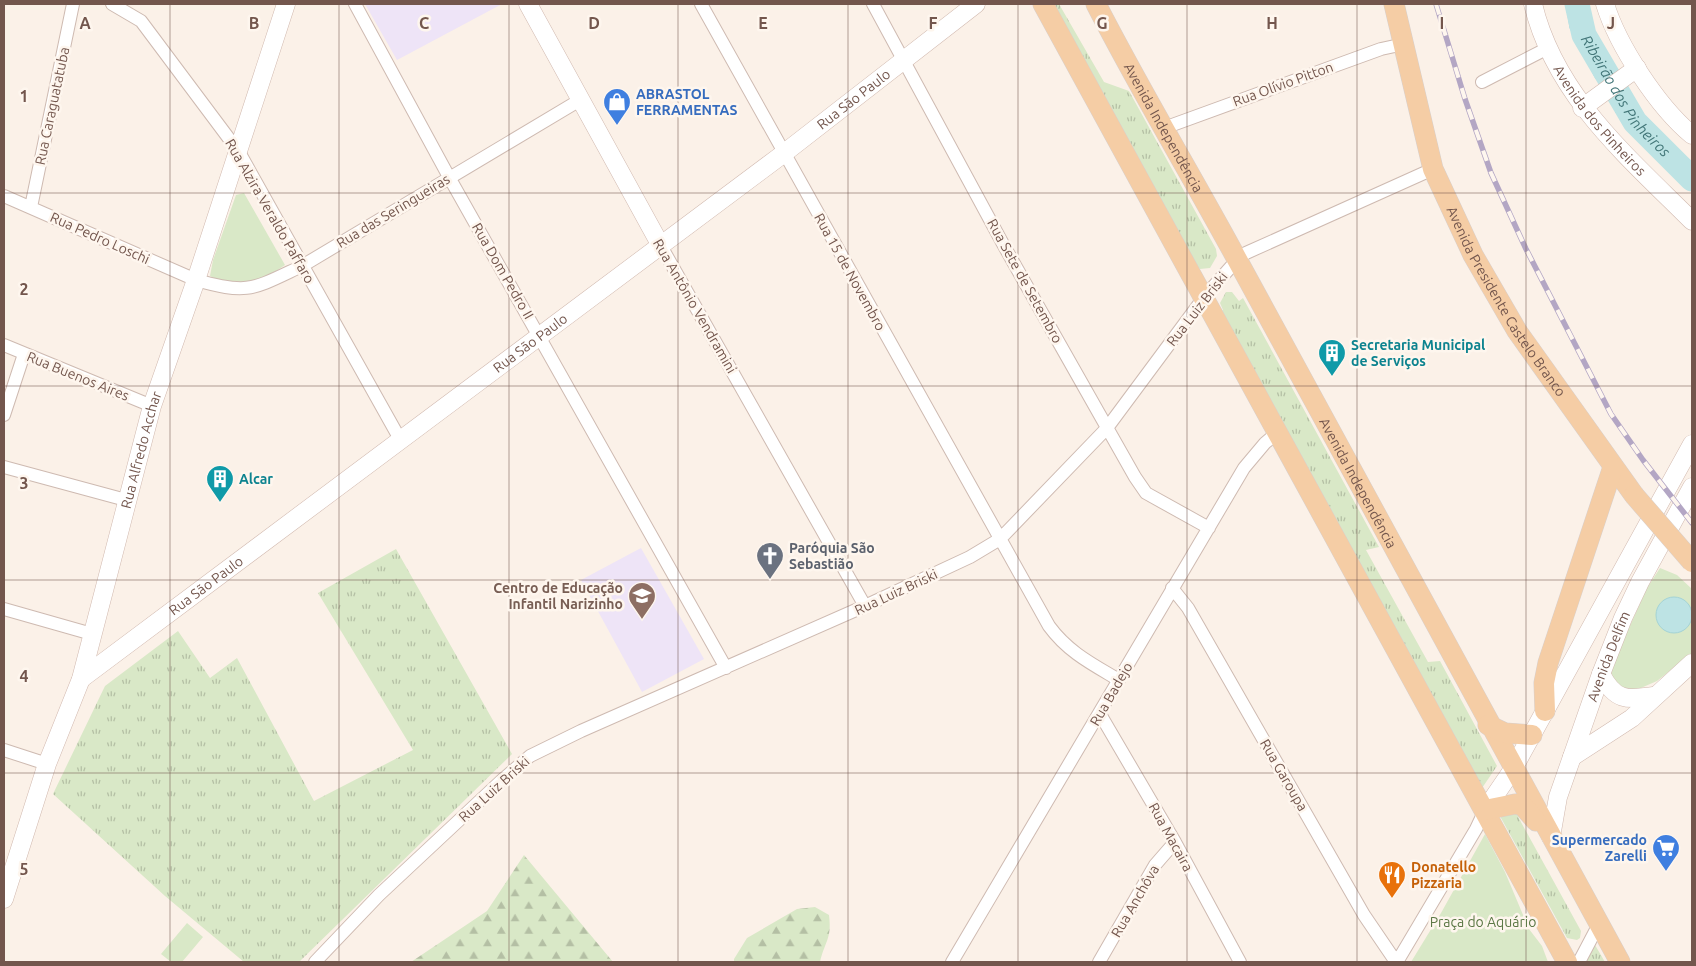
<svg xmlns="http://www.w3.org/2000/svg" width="1696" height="966" viewBox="0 0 1696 966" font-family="Ubuntu,sans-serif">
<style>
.education{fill:#eee4f7}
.grass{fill:url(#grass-tufts)}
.forest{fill:url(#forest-firs)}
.green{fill:#d9e8c7}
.water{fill:#bde3e4;stroke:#a4d3d5}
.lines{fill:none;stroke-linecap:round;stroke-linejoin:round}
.river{stroke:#bde3e4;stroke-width:25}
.street-casing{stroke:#cebab1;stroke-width:14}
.secondary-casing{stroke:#d1b9af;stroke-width:19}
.primary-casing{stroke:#d8d0cd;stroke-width:21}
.street{stroke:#fff;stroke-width:12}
.secondary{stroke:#fff;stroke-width:18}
.primary{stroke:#f5cda5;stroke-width:20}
.rail-casing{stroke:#b3a6c4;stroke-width:5.5}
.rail{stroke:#fef6ee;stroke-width:4;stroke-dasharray:11;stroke-linecap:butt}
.primary-bridge-casing{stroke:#d8d0cd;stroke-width:21;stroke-linecap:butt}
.primary-bridge{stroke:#f5cda5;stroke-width:20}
.grid{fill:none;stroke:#73564d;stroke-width:1;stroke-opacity:0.55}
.labels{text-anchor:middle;stroke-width:5;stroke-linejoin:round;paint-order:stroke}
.street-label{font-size:14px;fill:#73564d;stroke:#fef6ee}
.shop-label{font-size:14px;font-weight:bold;fill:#366cbe;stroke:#fef6ee;text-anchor:start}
.culture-label{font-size:14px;font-weight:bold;fill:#0d838f;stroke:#fef6ee;text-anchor:start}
.worship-label{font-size:14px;font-weight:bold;fill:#5b616d;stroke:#fef6ee;text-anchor:start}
.education-label{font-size:14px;font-weight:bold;fill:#785e54;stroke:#fef6ee;text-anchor:end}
.food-label{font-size:14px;font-weight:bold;fill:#c56008;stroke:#fef6ee;text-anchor:start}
.park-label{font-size:14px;fill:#5c7846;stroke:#fef6ee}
.water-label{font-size:15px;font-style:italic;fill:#427678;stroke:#fef6ee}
.grid-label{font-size:16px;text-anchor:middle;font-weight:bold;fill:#73564d;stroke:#fef6ee;stroke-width:5;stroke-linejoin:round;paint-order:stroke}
</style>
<defs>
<pattern id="grass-tufts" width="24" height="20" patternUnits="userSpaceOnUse" patternTransform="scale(1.25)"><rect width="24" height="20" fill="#d9e8c7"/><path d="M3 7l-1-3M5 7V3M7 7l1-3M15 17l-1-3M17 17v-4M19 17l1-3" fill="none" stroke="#b4bfa4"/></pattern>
<pattern id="forest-firs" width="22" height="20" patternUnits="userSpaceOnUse" patternTransform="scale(1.25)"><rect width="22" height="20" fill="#d9e8c7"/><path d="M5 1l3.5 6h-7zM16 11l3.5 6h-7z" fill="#b4bfa4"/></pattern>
</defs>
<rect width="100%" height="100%" fill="#fbf1e8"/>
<path class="education" d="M365,4H502L397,60Z
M641,548L704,659L642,692L581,580Z"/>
<path class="grass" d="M1048,4H1059L1104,82L1129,91L1216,249L1217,256L1210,268L1200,269L1195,266Z
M1226,292H1232L1239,301L1243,298L1379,547L1366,550L1428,662L1440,661L1497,766L1480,791L1218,313L1223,310L1220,303Z
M396,549L512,754L299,962H244L165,896L53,794L105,686L178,631L210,678L237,658L314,801L413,750L318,593Z
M1516,813L1581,931L1580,938L1577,940L1567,938L1501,818V814Z
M1595,945L1605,962H1584Z"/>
<path class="forest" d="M524,855L613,962H411L487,911Z
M815,907L829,915C832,939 825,941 820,962H734V959L747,938L797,909Z"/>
<path class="green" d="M244,193L285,265C259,283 240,291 210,276L213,260L236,195Z
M1660,568L1677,575L1692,589V653L1657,681L1627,694L1609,681L1610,670L1647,588Z
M1485,834L1505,872L1529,929L1542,946L1548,962H1411L1441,913Z
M187,923L203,937L182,962H171L161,954Z"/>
<path class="water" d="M1566,4H1586L1589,22L1614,69L1596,79L1570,28Z
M1629,101L1666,145L1692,168V189L1615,112Z
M1656 615a18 18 0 1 1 36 0a18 18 0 1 1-36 0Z"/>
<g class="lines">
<path class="river" id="s1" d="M1577,4L1584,35L1635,122L1692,179"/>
<defs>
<path id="street" d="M112,4L141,21L239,152L401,441
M355,4L449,177L726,668
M701,4L1049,626C1068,652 1092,664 1119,680
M873,4L1003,244L1135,477L1146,493L1209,528
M1482,82L1548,48
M1164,128L1381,49L1404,44
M4,196L196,280C249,295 253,289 302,266L580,100
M31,207L73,4
M661,246L865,606
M4,345L152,406
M4,415L24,354
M4,467L126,500
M1172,588L1188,608L1364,915L1396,962
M4,609L92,634
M1100,714L1175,842L1240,962
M4,750L47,764
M315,962L379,895L501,781L530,756L581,731L865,606L970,557L1000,539L1107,428L1205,296L1237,260L1246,253L1433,169
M952,962L1244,468L1265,443L1278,432
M1099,962L1155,865L1175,842
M1397,962L1476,829L1485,810
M1579,962L1599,924"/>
<g id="secondary">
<path d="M528,4L661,246"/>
<path id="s2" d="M1533,4C1555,96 1628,157 1692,221"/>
<path d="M1605,4C1618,46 1658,107 1692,135"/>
<path d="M1582,108L1637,68"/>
<path d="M1601,674C1615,701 1626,700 1654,696"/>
<path id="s3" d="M81,679L783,154L976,4"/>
<path d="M1572,757L1632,718L1692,663"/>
<path d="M1485,810L1513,769L1692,444"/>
<path id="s4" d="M1551,837L1558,797L1601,674L1623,618L1640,582L1692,487"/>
<path id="s5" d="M4,899L47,764L81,679L152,406L196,280L286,4"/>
</g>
<g id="primary">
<path d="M1043,4L1567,962"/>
<path id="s6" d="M1096,4C1141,92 1192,176 1239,263C1365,497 1492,730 1620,962"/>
<path id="s7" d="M1394,4L1433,169L1473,255L1517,331L1634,495"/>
<path d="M1545,711L1544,683L1548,663L1613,467"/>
<path d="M1488,725L1505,733L1532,735"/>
<path d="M1485,810L1515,804L1522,805L1536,821"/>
</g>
</defs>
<use href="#street" class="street-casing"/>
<use href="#secondary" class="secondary-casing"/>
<use href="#primary" class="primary-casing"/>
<use href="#street" class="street"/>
<use href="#secondary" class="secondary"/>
<use href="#primary" class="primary"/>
<defs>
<path id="rail" d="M1436,4L1465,99L1491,173L1526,249L1611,414L1643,460L1692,523"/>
</defs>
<use href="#rail" class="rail-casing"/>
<use href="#rail" class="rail"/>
<defs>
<path id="primary-bridge" d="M1634,495L1692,562"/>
</defs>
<use href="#primary-bridge" class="primary-bridge-casing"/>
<use href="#primary-bridge" class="primary-bridge"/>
</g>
<path class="grid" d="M170,4V962M339,4V962M509,4V962M678,4V962M848,4V962M1018,4V962M1187,4V962M1357,4V962M1526,4V962M4,193H1692M4,386H1692M4,580H1692M4,773H1692"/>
<defs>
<symbol id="shop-pin" viewBox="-11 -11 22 30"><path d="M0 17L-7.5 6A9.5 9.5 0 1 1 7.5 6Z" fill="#3f7fe0" stroke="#fef6ee"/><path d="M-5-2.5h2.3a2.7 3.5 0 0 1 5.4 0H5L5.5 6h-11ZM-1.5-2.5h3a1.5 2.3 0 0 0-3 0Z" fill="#fff"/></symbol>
<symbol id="building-pin" viewBox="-11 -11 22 30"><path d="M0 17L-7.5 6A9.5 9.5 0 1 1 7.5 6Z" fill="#0f9aa8" stroke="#fef6ee"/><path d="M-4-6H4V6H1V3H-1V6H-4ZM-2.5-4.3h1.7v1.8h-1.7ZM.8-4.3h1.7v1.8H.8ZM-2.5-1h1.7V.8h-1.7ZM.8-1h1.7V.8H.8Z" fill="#fff"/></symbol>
<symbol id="church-pin" viewBox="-11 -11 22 30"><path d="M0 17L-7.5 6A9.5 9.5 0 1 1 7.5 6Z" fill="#6b7280" stroke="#fef6ee"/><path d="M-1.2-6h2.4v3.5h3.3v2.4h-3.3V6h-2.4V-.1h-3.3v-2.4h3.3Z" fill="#fff"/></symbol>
<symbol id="school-pin" viewBox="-11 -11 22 30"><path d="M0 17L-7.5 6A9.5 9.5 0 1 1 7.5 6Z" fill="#8d6e63" stroke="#fef6ee"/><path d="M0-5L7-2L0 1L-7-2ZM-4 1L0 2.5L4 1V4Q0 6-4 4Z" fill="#fff"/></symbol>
<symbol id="supermarket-pin" viewBox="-11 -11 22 30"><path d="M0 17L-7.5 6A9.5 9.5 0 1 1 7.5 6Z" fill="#3f7fe0" stroke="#fef6ee"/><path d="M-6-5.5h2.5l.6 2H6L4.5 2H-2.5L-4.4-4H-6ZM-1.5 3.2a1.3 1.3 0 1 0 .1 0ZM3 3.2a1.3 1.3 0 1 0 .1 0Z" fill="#fff"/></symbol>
<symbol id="restaurant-pin" viewBox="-11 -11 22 30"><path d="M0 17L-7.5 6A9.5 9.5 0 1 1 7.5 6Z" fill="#e8710a" stroke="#fef6ee"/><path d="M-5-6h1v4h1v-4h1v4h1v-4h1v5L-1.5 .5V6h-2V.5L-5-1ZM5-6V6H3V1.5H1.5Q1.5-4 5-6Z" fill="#fff"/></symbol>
</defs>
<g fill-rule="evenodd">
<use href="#shop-pin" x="601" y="86" width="32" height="43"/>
<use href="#building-pin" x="1316" y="337" width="32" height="43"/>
<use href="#building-pin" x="204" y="463" width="32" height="43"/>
<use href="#church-pin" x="754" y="540" width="32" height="43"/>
<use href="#school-pin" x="626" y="580" width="32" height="43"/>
<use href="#supermarket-pin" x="1650" y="832" width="32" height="43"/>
<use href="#restaurant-pin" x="1376" y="859" width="32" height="43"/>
</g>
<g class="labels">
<g class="street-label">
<text transform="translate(1283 84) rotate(-20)" y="5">Rua Olívio Pitton</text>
<text dy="5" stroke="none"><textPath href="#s3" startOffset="966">Rua São Paulo</textPath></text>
<text transform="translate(52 106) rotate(-78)" y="5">Rua Caraguatatuba</text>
<text dy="5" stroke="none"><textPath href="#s2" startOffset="136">Avenida dos Pinheiros</textPath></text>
<text dy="5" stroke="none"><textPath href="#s6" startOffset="141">Avenida Independência</textPath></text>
<text transform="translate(270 211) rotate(60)" y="5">Rua Alzira Veraldo Paffaro</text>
<text transform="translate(393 211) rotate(-31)" y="5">Rua das Seringueiras</text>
<text transform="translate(100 238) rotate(24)" y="5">Rua Pedro Loschi</text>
<text transform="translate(503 271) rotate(60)" y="5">Rua Dom Pedro II</text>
<text transform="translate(850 272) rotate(61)" y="5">Rua 15 de Novembro</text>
<text transform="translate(1025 281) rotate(61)" y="5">Rua Sete de Setembro</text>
<text dy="5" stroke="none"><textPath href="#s7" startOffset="321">Avenida Presidente Castelo Branco</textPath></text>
<text transform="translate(695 306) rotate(60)" y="5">Rua Antônio Vendramini</text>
<text transform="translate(1197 309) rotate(-52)" y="5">Rua Luiz Briski</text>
<text dy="5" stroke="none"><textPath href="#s3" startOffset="561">Rua São Paulo</textPath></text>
<text transform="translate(78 376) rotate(22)" y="5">Rua Buenos Aires</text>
<text dy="5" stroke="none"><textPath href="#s5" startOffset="470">Rua Alfredo Acchar</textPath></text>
<text dy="5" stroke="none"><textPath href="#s6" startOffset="546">Avenida Independência</textPath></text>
<text dy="5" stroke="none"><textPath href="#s3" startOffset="156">Rua São Paulo</textPath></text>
<text transform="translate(896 592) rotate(-25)" y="5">Rua Luiz Briski</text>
<text dy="5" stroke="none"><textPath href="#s4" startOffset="190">Avenida Delfim</textPath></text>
<text transform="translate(1111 694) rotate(-60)" y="5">Rua Badejo</text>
<text transform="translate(1284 775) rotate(60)" y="5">Rua Garoupa</text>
<text transform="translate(494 789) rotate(-42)" y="5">Rua Luiz Briski</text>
<text transform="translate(1171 837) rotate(61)" y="5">Rua Macaira</text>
<text transform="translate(1135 901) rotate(-60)" y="5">Rua Anchôva</text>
</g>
<g class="shop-label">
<text x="636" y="99">ABRASTOL<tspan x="636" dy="16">FERRAMENTAS</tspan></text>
<text x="1647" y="845" text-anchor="end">Supermercado<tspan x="1647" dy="16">Zarelli</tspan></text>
</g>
<g class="culture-label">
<text x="1351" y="350">Secretaria Municipal<tspan x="1351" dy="16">de Serviços</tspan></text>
<text x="239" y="484">Alcar</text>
</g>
<g class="worship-label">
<text x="789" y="553">Paróquia São<tspan x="789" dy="16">Sebastião</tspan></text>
</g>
<g class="education-label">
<text x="623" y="593">Centro de Educação<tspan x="623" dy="16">Infantil Narizinho</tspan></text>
</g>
<g class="food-label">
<text x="1411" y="872">Donatello<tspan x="1411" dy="16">Pizzaria</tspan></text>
</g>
<g class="park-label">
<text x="1483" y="927">Praça do Aquário</text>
</g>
<g class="water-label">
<text dy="5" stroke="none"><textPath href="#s1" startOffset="106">Ribeirão dos Pinheiros</textPath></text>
</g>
</g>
<g class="grid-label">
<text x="85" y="29">A</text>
<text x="254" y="29">B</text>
<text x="424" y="29">C</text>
<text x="594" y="29">D</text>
<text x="763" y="29">E</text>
<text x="933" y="29">F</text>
<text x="1102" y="29">G</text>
<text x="1272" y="29">H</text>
<text x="1442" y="29">I</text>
<text x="1611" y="29">J</text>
<text x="24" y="102">1</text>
<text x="24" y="295">2</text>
<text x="24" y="489">3</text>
<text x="24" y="682">4</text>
<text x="24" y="875">5</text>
</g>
<rect width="1696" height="966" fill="none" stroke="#73564d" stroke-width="10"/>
</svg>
